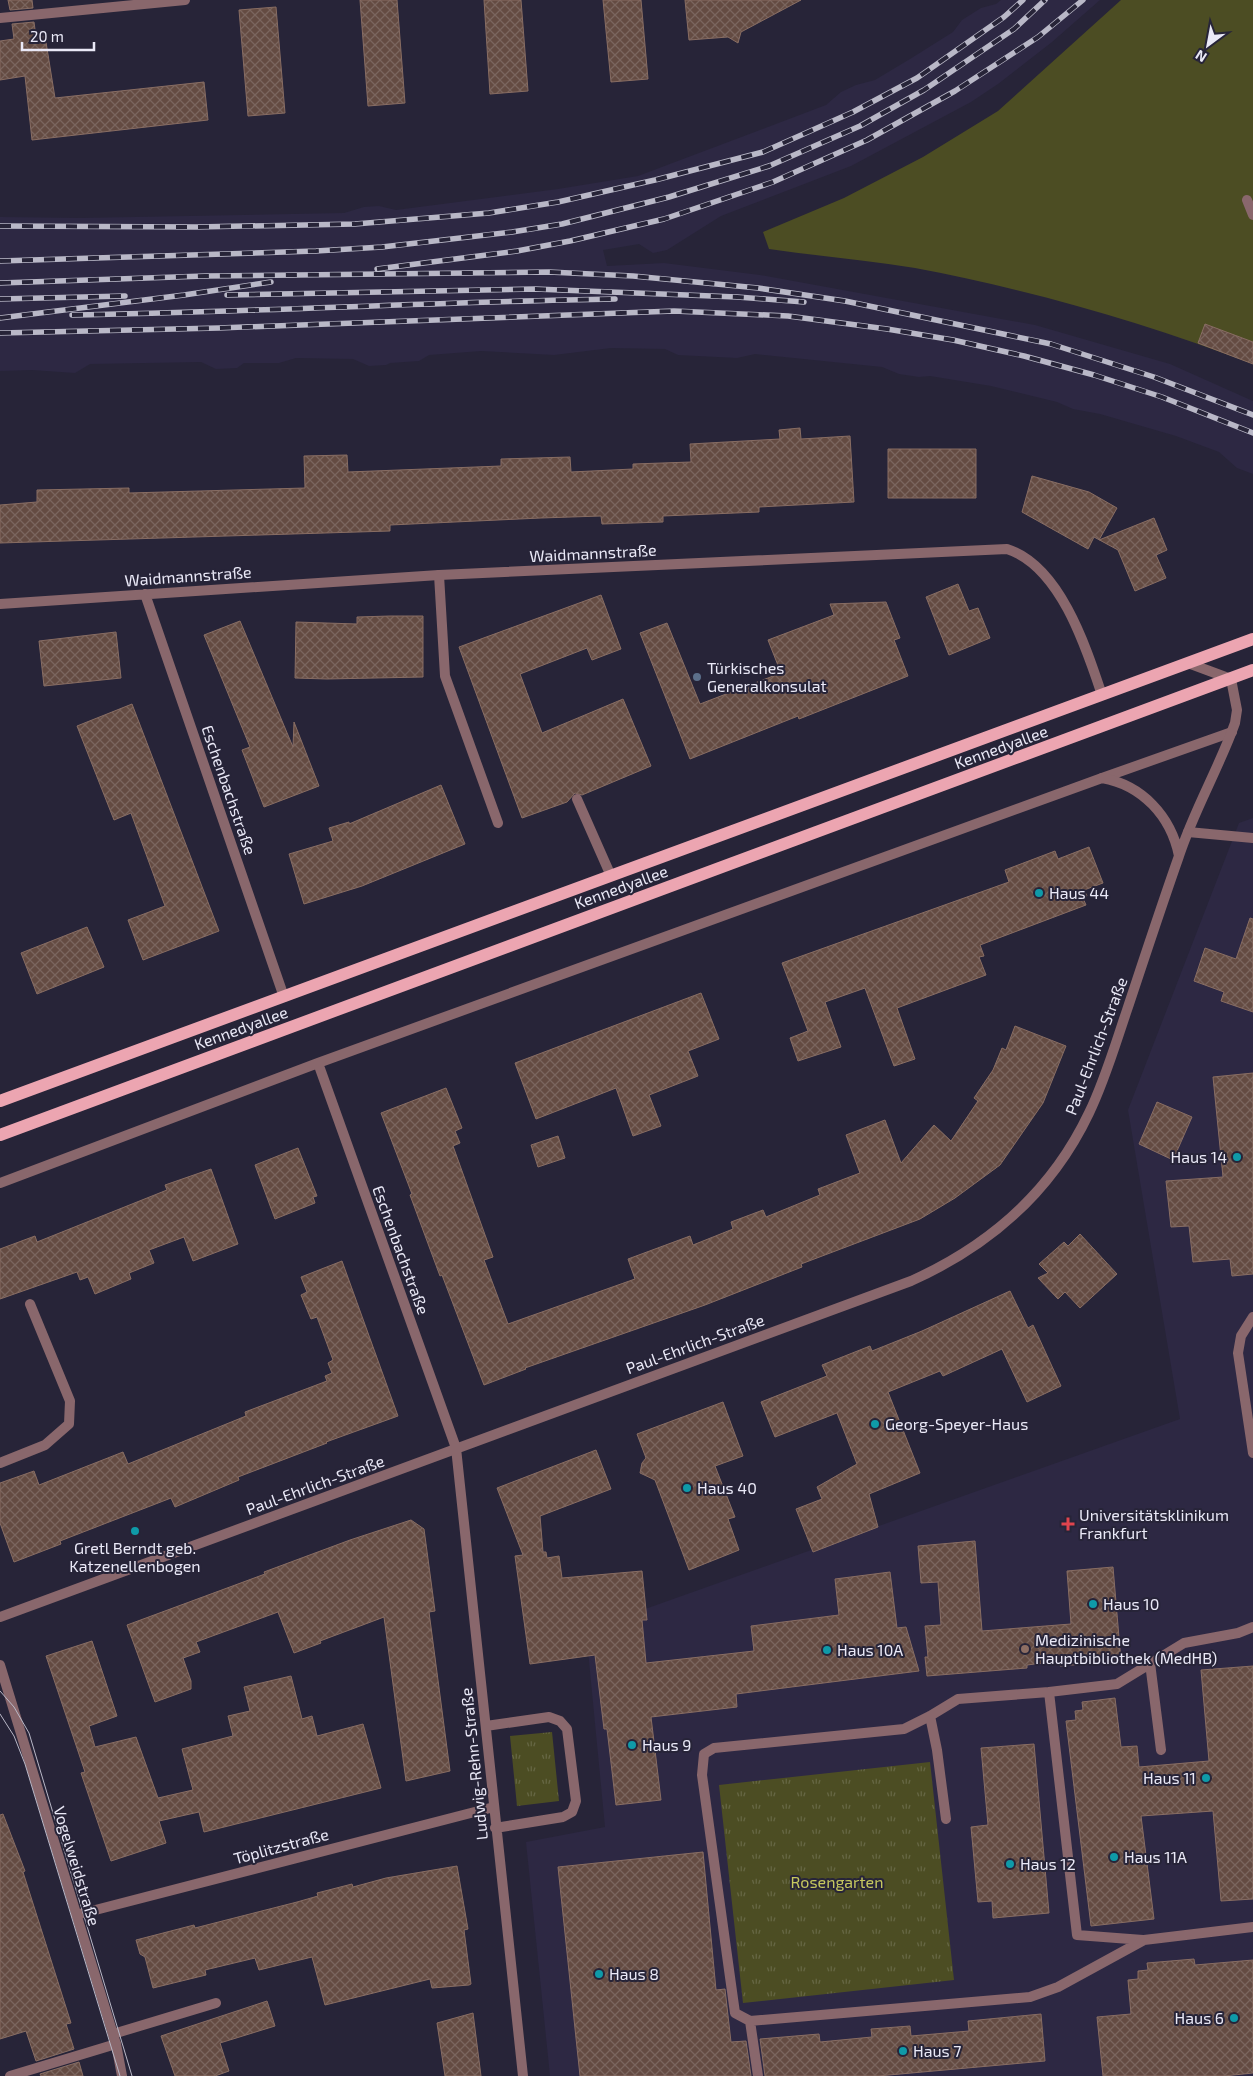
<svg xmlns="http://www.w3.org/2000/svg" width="1253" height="2076" viewBox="0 0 1253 2076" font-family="'Exo 2',sans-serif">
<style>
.built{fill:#2d2843}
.green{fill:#4c4d23}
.park{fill:url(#park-tufts)}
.building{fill:url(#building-cross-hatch);stroke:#886d63}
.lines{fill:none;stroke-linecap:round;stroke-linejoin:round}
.service{stroke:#89676c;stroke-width:10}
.minor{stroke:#89676c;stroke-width:10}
.primary{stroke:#eca5b1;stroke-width:12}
.tram{stroke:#b9b8c7;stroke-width:1}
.rail-casing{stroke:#b9b8c7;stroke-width:5.5}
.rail{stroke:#272438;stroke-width:4;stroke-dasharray:11;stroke-linecap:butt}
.service-dot{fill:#5c6f8a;stroke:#272438;stroke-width:2}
.culture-dot{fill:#0f9aa8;stroke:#272438;stroke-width:2}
.health-dot{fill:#e0444e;stroke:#272438;stroke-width:2}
.education-dot{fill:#8d6e63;stroke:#272438;stroke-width:2}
.labels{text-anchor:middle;stroke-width:4;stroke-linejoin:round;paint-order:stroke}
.street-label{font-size:16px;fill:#eae9f7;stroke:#272438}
.poi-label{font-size:16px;fill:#eae9f7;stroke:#272438;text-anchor:start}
.park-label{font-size:16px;fill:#c6c85e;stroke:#272438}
</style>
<defs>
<pattern id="park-tufts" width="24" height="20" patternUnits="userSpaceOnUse" patternTransform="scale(1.25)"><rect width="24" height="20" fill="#4c4d23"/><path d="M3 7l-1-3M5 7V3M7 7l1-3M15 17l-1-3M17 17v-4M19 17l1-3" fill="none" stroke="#666744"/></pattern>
<pattern id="building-cross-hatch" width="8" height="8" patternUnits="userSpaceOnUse" patternTransform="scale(1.25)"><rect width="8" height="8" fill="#644b42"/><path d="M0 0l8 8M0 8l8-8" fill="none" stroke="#7a655e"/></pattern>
</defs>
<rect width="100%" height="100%" fill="#272438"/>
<path class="built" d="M1001,0H1100L1052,42L998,84L971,102L851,166L721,216L667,250L653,253L639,244L603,250L607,266L664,263L760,275L1035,325L1170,364L1253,401V474L1237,468L1219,452L1176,436L1100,414L1073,409L1057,402L991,386L930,376L919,377L899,374L882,367L755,354L737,358L678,355L665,349L611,348L554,355L481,351L429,355L419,361L390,363L386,365L369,366L353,359L296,358L279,363H244L237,368L216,369L201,362L90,364L75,373L32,370L0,371V217L81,218L344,213L364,207L379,206L396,210L558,189L638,176L826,105L841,92L856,85L875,80L910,59L953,32L962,20L981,8L996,4Z
M1253,818V2076H550L526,1842L605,1827L586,1630L1180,1419L1128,1110L1239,823Z"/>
<path class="green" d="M1121,0H1253V364C1143,322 1031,290 915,268C867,260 817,256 769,249L763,232L844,198L923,157L998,111Z"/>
<path class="park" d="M552,1732L559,1801L517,1806L510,1736Z
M930,1762L954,1980L743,2003L719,1785Z"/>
<path class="building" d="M8,0H32L33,8L10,10Z
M360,0H397L405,103L368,106Z
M484,0H521L528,91L490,94Z
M603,0H641L648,79L611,82Z
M685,0H801L741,32L738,43L728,37L689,40Z
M276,7L285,113L248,116L239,10Z
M34,22L36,37L45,36L55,98L204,82L208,120L32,140L25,76L0,80V41L14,39L12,24Z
M1205,324L1253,342V364L1198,343Z
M800,428L801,439L850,436L854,502L759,507V512L663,516V522L602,524L601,516L541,518L390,525V531L0,543V505L37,502V490L129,488V493L305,488L304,456L347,455L348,472L501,466V459L570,457L571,472L633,469V464L691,462L690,444L780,439L779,430Z
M888,449H976V498H888Z
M1032,476L1089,492L1117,508L1099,540L1154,518L1167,550L1156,555L1166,578L1135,591L1118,550L1094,537L1088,549L1022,512Z
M958,584L969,611L978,608L990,638L949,655L926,597Z
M601,595L621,649L592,660L587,648L520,674L542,733L623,699L651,766L582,795L575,793L567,802L522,818L459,647Z
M886,602L900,638L894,640L908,676L799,719L798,716L690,759L640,633L667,623L700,704L781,673L768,640L834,615L830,604Z
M390,616H423V677L327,679L295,678L296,622L357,624V617Z
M240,621L293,747L294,722L319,786L264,807L242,750L250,747L204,635Z
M116,632L121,678L44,686L39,641Z
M132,704L219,931L143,960L128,920L165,906L131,813L114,820L77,726Z
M441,785L465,844L362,886L304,904L289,854L333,841L329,828L349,822V824Z
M1089,847L1103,883L1084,890L1087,896L1083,898L1086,905L980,945L984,956L979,957L986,975L897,1008L915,1059L894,1066L865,988L825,1002L841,1047L798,1061L790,1038L808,1031L782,963L1009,882L1005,870L1055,851L1058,859Z
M1250,918L1253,919V1012L1221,1001L1224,992L1194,981L1205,948L1236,959Z
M87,927L104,967L37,994L21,953Z
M701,993L719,1039L688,1051L698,1076L649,1095L661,1126L633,1136L616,1088L536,1119L515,1063Z
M1015,1026L1066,1046L1043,1103L1000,1165L955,1198L920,1219L801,1264L802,1267L705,1305L525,1368L526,1369L484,1385L442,1275L440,1276L410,1195L412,1194L381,1113L446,1088L462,1128L455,1131L460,1143L453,1146L493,1257L484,1260L508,1324L635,1279L628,1259L690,1236L693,1245L733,1229L731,1222L763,1210L766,1217L820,1195L818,1189L860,1173L846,1135L885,1120L901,1163L934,1125L951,1141L978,1101L974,1098L993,1070L1002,1048L1006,1050Z
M1253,1073V1274L1232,1276L1230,1259L1193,1262L1189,1226L1171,1227L1166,1181L1223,1177L1213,1077Z
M1157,1102L1192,1117L1173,1160L1139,1144Z
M558,1136L565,1158L538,1167L531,1145Z
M298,1148L317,1196L313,1197L315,1203L275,1219L255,1165Z
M211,1169L238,1244L193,1261L184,1237L149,1250L154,1263L129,1273L131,1279L95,1294L88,1277L80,1280L77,1272L0,1299V1249L35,1236L37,1242L167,1190L165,1185Z
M1080,1234L1117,1274L1080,1308L1065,1292L1058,1299L1038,1278L1048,1273L1039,1264L1064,1242L1068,1246Z
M342,1261L398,1416L326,1442L327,1443L238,1477L239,1480L175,1507L171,1498L60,1541L61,1544L14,1562L0,1523V1483L34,1471L39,1485L123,1452L128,1464L246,1416L245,1412L327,1381L325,1376L332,1373L328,1363L333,1360L317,1317L311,1319L301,1295L307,1292L301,1277Z
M1010,1291L1028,1328L1033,1325L1061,1386L1027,1402L1002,1349L943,1376L940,1371L888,1392L920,1473L869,1494L878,1527L813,1552L796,1509L822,1499L817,1487L857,1464L837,1413L775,1437L761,1402L827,1376L822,1365L870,1346L872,1351L922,1331Z
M723,1402L743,1456L715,1466L735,1517L728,1519L739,1550L689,1570L655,1480L640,1473L642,1463L646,1458L637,1434Z
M596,1450L611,1489L540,1516L543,1552H546L547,1558L559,1556L562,1578L642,1571L647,1620H642L646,1663L754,1651L751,1626L839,1615L835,1579L890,1572L897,1628L906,1627L919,1671L736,1694L737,1707L651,1717L661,1800L616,1805L607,1729H604L595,1655L530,1664L515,1556L523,1555L497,1488Z
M411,1520L424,1529L435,1611L429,1612L450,1771L406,1781L384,1617L320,1641L321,1643L294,1653L278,1612L196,1642L200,1652L183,1658L191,1681V1689L155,1702L127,1625L265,1574L264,1572L350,1540Z
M975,1541L982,1631L1071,1624L1067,1571L1113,1567L1121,1661L1060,1666L1059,1661L1027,1665V1668L927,1676L925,1657H928L925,1626L941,1625L938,1582L921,1583L918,1546Z
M92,1641L117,1716L89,1726L95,1747L136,1737L158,1798L193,1790L182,1749L233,1736L228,1716L250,1711L244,1687L291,1676L302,1719L312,1716L317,1736L363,1724L381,1788L204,1832L199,1812L159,1821L166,1843L111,1861L81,1773L85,1772L46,1656Z
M1253,1666V1899L1221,1901L1213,1811L1141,1816L1154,1919L1091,1926L1066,1721L1076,1720L1075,1711L1083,1710L1082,1702L1115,1698L1121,1747L1137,1746L1139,1767L1209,1761L1201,1670Z
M1034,1744L1049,1913L993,1918L992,1901L978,1902L971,1827L988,1825L981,1748Z
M3,1814L25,1871L23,1872L71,2023L66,2024L74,2049L36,2061L26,2031L0,2039V1815Z
M703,1852L716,1990L725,1989L731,2042L746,2041L751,2076H580L558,1867Z
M457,1866L468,1929L464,1930L471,1984L469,1985L432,1988L430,1979L325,2005L312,1957L259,1970L255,1958L205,1970L206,1975L153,1988L145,1957L140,1954L136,1940L194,1925L195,1928L297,1902L318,1896L317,1893L352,1884L353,1887L386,1878Z
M1194,1959L1195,1965L1253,1960V2073L1224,2076H1103L1097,2017L1131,2014L1128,1980L1138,1979V1971L1148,1970L1147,1963Z
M267,2001L275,2026L220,2043L229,2071L215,2076H175L161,2036Z
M473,2013L481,2076H445L437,2023Z
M1041,2014L1045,2061L878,2076H765L760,2039L819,2034L820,2042L872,2037L871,2029L910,2026L911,2036L969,2031L968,2021Z
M79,2062L83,2076H41L40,2074Z"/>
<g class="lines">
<path class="service" d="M1247,200L1253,215
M439,575L445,676L498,823
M1102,778L1232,732
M577,799L611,876
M1188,832L1253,838
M1253,1317L1241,1336L1238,1353L1253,1453
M0,1463L45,1445L69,1424L70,1401L30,1304
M1150,1663L1161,1750
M930,1716L937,1750L946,1819
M1143,1940L1077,1935L1049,1692L1117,1684L1184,1643L1238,1633L1253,1627
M750,2021L735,2013L702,1775L704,1754L714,1748L904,1729L930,1716L958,1699L1049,1692
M113,2034L216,2003
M10,2076L116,2044
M758,2076L750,2021L1030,1997L1058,1987L1144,1940L1253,1927"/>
<path class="minor" d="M0,18L185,0
M145,594L284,997
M0,604L439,575L1007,549C1060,566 1086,647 1102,695
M318,1063L456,1448L523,2076
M0,1183L318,1063L1102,778C1142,785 1171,816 1179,856
M0,1617L911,1281C989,1246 1052,1191 1089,1113C1105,1080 1115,1045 1127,1010C1144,959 1161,907 1179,856C1194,810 1219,768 1235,723L1237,710L1231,679L1188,663
M0,1665L116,2044L122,2076
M486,1726L549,1717L560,1721L567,1729L576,1801L572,1812L563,1817L495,1828
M76,1915L494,1807"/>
<path class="primary" d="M0,1101L1253,639
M0,1135L1253,670"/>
<path class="tram" d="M0,1691L14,1707L29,1733L132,2076
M0,1714L14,1736L25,1764L120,2076"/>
<defs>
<path id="rail" d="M0,226L196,227L355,224L489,213L558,202L655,180L763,152L853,112L917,78L1004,17L1023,0
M0,261L316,251L382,247L512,232L562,224L669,197L769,166L860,126L924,90L1014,29L1045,0
M377,269L517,251L570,241L664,219L773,182L867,140L955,91L1038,37L1083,0
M0,283L205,276L549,272L633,276L758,288L845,301L1051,344L1154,377L1253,415
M227,295L535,289L737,297L804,302
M0,299L125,296
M72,315C253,312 434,302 615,299
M0,318L184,295L271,282
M0,333L219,328L674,311L788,316L887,329L953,340L1024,356L1094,375L1162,397L1253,433"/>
</defs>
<use href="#rail" class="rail-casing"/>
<use href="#rail" class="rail"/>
</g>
<circle class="service-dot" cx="697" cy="677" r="5"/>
<g class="culture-dot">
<circle cx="1039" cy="893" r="5"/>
<circle cx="1237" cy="1157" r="5"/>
<circle cx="875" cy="1424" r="5"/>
<circle cx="687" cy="1488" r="5"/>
<circle cx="135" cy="1531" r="5"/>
<circle cx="1093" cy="1604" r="5"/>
<circle cx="827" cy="1650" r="5"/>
<circle cx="632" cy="1745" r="5"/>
<circle cx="1206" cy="1778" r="5"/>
<circle cx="1114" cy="1857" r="5"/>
<circle cx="1010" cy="1864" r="5"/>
<circle cx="599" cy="1974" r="5"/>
<circle cx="1234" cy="2018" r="5"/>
<circle cx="903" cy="2051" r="5"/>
</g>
<path class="health-dot" d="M1065.5 1516.5h5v5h5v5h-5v5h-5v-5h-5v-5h5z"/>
<circle class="education-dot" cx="1025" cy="1649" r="5"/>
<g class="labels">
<g class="street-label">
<text transform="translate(593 553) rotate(-3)" y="6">Waidmannstraße</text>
<text transform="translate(188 576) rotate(-4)" y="6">Waidmannstraße</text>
<text transform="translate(1001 747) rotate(-20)" y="6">Kennedyallee</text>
<text transform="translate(229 790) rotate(71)" y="6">Eschenbachstraße</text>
<text transform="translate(621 887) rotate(-20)" y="6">Kennedyallee</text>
<text transform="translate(241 1028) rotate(-20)" y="6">Kennedyallee</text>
<text transform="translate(1096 1046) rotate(-69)" y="6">Paul-Ehrlich-Straße</text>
<text transform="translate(401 1250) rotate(70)" y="6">Eschenbachstraße</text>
<text transform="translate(695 1344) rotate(-20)" y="6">Paul-Ehrlich-Straße</text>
<text transform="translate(315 1485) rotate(-20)" y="6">Paul-Ehrlich-Straße</text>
<text transform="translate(474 1764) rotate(-96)" y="6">Ludwig-Rehn-Straße</text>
<text transform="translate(281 1846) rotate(-15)" y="6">Töplitzstraße</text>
<text transform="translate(77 1866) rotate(73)" y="6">Vogelweidstraße</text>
</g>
<g class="poi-label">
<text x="707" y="674">Türkisches<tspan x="707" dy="18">Generalkonsulat</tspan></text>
<text x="1049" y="899">Haus 44</text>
<text x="1227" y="1163" text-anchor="end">Haus 14</text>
<text x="885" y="1430">Georg-Speyer-Haus</text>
<text x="697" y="1494">Haus 40</text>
<text x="1079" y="1521">Universitätsklinikum<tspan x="1079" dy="18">Frankfurt</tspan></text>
<text x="135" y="1554" text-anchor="middle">Gretl Berndt geb.<tspan x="135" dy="18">Katzenellenbogen</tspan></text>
<text x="1103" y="1610">Haus 10</text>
<text x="1035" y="1646">Medizinische<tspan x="1035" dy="18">Hauptbibliothek (MedHB)</tspan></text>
<text x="837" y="1656">Haus 10A</text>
<text x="642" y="1751">Haus 9</text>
<text x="1196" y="1784" text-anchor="end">Haus 11</text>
<text x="1124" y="1863">Haus 11A</text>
<text x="1020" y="1870">Haus 12</text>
<text x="609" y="1980">Haus 8</text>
<text x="1224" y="2024" text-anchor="end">Haus 6</text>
<text x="913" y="2057">Haus 7</text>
</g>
<g class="park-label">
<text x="837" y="1888">Rosengarten</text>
</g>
</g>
<g transform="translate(1208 45) rotate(212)" stroke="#272438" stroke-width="4" paint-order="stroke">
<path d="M0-4L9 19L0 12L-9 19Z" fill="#eae9f7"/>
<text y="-8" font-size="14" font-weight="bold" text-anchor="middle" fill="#eae9f7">N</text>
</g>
<path d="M22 42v8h72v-8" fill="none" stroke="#eae9f7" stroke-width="2.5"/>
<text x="30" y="42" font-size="15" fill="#eae9f7" stroke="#272438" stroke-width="4" paint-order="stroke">20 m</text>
</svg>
